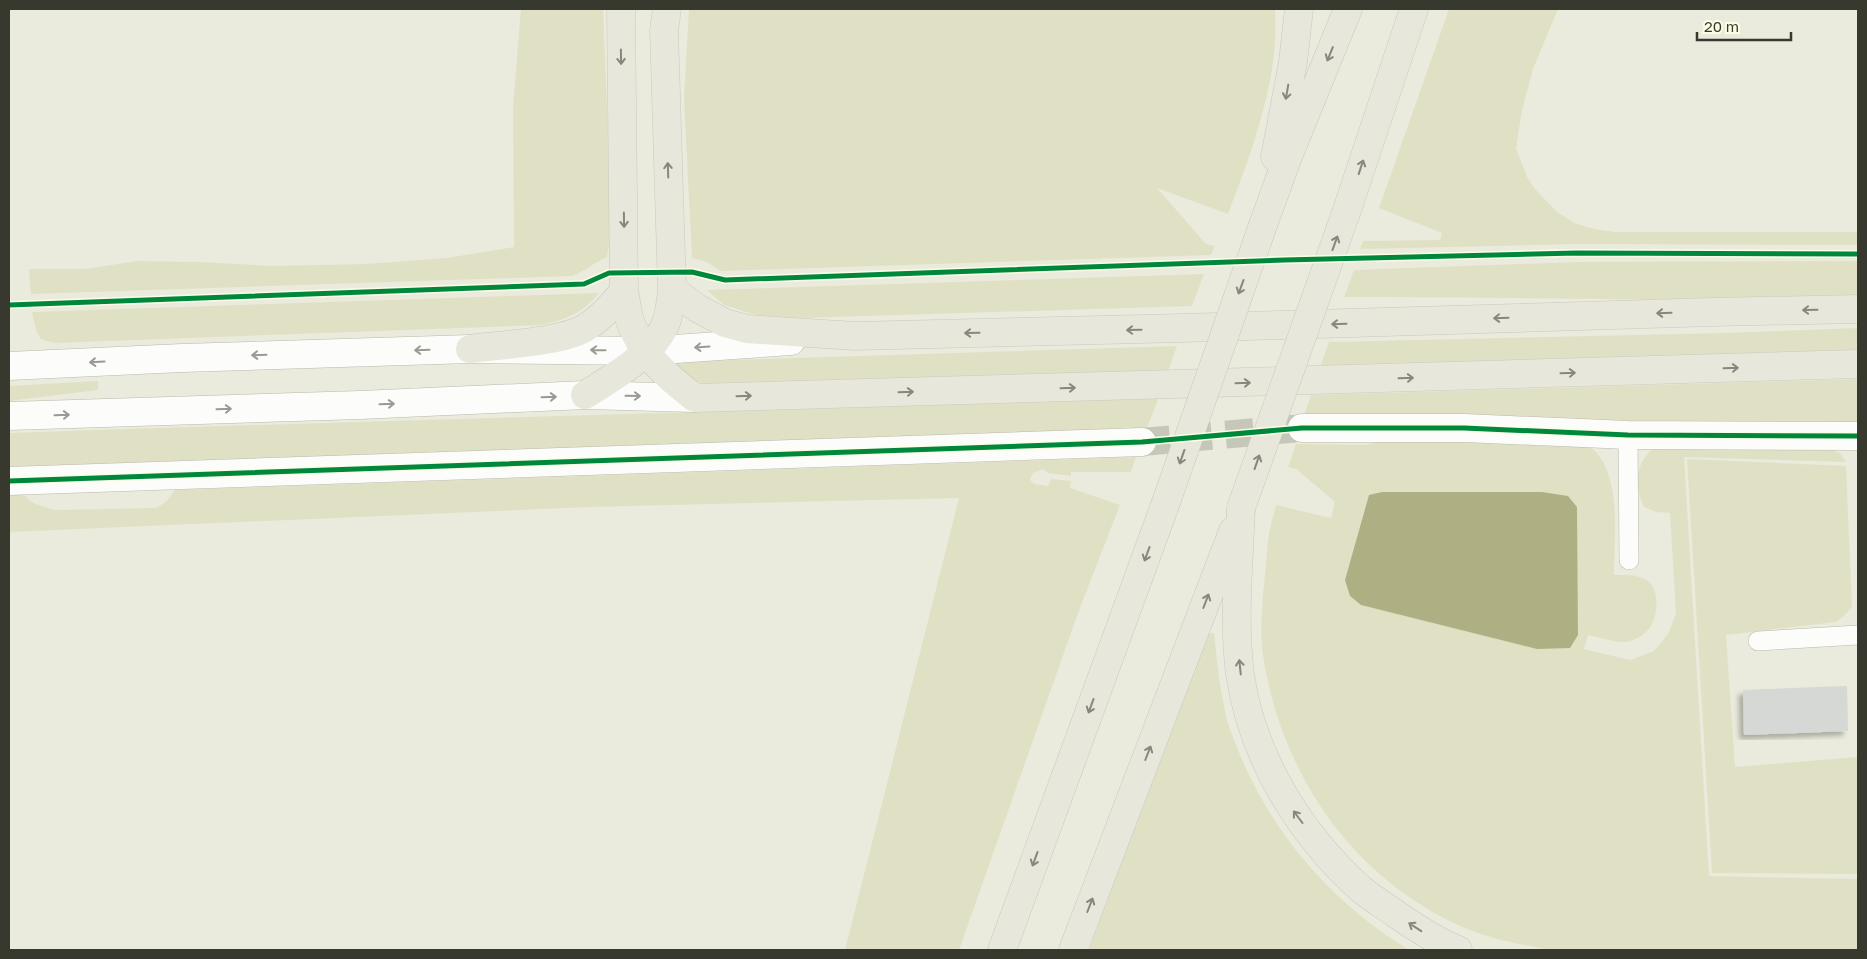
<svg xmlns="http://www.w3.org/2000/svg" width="1867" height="959" viewBox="0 0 1867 959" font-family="'Golos Text',sans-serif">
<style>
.green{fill:#e0e1c4}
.water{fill:#aeb083}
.building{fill:#d6d8d6;filter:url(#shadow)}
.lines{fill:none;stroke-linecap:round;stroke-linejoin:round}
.minor-tunnel{stroke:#c6c7b9;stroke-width:28;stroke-dasharray:28 14;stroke-linecap:butt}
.service-casing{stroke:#b8b9ad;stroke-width:20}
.minor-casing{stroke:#b8b9ad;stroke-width:29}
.secondary-casing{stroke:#b8b9ad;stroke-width:29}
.primary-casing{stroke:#c8c9c1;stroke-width:29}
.service{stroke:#fcfcfa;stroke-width:19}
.minor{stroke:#fcfcfa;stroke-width:28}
.secondary{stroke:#fcfcfa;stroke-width:28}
.primary{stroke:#e7e7dc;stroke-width:28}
.primary-bridge-casing{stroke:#c8c9c1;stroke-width:29;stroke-linecap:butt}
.primary-bridge{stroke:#e7e7dc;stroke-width:28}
.cycleway-casing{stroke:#fcfee3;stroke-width:8}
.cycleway{stroke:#00873e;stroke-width:5}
.oneway{stroke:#87877c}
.oneway2{stroke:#9a9a94}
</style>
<defs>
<filter id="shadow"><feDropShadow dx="-4.5" dy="4.5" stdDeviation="2.5" flood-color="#0004"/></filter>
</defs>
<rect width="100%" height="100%" fill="#eaebdc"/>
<path class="green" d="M521,9H603L611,207L610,239L607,257C594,263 585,271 572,276L31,294L29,269H86L137,261L199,262L272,266L366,264L447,258L514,247L513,107Z
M689,9H1275C1280,77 1252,151 1228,214L1157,188L1206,244L1215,246L1211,255L721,271L707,262L692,258L684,99Z
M1449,9H1558L1533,69L1522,110L1516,148L1527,177L1535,189L1557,212L1574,223L1594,229L1616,232H1858V245L1576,244L1360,249L1363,241L1440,240L1442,233L1379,208Z
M1858,261V299C1687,302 1515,297 1344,297L1354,270L1577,262Z
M1204,274L1192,306L769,319L724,305L707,290Z
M599,293C583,313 565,320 541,325L54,343L41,339L36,330L32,312Z
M1858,328V353L1319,370L1329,342L1726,333Z
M1177,346L1167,374L723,387L698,382L688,379L670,362Z
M1858,379V423L1303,419L1311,395Z
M98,381V390L9,401V386Z
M1159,397L1147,428L963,443L9,474V433C392,420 776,411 1159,397Z
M1383,439L1582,444C1586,446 1592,447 1595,451C1622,479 1614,539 1614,575C1626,575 1638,574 1648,581C1661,591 1658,621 1647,631C1642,636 1633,641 1626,642C1615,643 1599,637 1588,635L1584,649L1630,660L1654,651L1668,634L1676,614L1670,513L1656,512L1644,507C1633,484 1636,460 1657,445L1828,448L1840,453L1846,462L1684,457L1709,876L1858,879V950H1551C1522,945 1494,940 1467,929C1354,881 1281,775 1263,655C1259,625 1263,595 1266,565C1267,555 1267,545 1269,535C1270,525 1274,515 1276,505L1331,518L1335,502L1296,469L1288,467L1296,444L1367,445Z
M1136,457L1131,472H1071V476L1048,473L1043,469L1033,473L1030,480L1035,484L1048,486L1051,479L1071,481L1070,488L1120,505L1078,613L959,950H845L959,498L589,507L9,532V494H23L33,503L55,510L156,508L166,502L175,490Z
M1687,459L1846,466L1852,606L1846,614L1836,622L1726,635L1735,767L1858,757V874L1712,873Z
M1206,633H1214C1217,662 1220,691 1227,720C1232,736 1238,751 1245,766C1280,843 1337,906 1409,950H1089Z"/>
<path class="water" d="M1382,492H1542L1568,496L1577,507L1578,635L1570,648L1537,649L1361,605L1350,596L1345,580L1369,495Z"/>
<path class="building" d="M1847,686L1848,731L1744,735L1743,690Z"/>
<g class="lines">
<path class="minor-tunnel" d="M1142,442L1302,428"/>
<defs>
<path id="service" d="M1628,435L1629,560
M1758,641L1858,635"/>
<path id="minor" d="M1302,428H1464L1628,435L1858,436
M9,481L1142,442"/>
<path id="secondary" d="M9,366L182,358L470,349L646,351L791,341
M9,416L360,405L585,395L695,398"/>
<path id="primary" d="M621,9L624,291C626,300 627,309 629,318C640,353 667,377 695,398L1858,364
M1275,157L1293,62L1299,9
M1346,213L1414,9
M1263,225L1287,159L1348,9
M672,289L697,308L725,323L747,329L855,336L1183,328L1713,312L1858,309
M470,349C499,345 562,342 585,328C600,319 612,305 624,291
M585,395C613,377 656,354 667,320C670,310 671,299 672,289L664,30L667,9
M1241,508C1239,563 1233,619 1240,674C1252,757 1300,835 1362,890C1373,899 1385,906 1396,914C1416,928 1436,941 1458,950
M1002,950L1164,508
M1073,950L1233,531"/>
</defs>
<use href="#service" class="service-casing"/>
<use href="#minor" class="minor-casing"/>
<use href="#secondary" class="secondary-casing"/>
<use href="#primary" class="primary-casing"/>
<use href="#service" class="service"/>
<use href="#minor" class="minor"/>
<use href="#secondary" class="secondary"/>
<use href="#primary" class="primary"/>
<defs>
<path id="primary-bridge" d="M1164,508L1263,225
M1241,508L1346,213"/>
</defs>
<use href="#primary-bridge" class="primary-bridge-casing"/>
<use href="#primary-bridge" class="primary-bridge"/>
<defs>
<path id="cycleway" d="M9,305L584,284L609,273L692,272L725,280L1284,260L1577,253L1858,254
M9,481L1142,442L1302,428H1464L1628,435L1858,436"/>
</defs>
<use href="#cycleway" class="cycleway-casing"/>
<use href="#cycleway" class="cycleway"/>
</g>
<defs><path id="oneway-shaft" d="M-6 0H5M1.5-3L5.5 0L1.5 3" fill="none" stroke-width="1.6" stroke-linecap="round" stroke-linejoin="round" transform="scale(1.25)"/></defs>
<g class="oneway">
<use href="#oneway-shaft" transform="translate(1330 54) rotate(112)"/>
<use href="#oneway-shaft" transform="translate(621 57) rotate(89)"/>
<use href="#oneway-shaft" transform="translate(1287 92) rotate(100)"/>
<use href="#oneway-shaft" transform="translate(1361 167) rotate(-72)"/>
<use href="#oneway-shaft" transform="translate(668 170) rotate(-92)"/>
<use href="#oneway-shaft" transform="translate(624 220) rotate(89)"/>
<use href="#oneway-shaft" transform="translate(1335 243) rotate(-70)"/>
<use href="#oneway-shaft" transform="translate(1241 287) rotate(110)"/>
<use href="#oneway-shaft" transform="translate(1810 310) rotate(179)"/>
<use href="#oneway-shaft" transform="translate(1664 313) rotate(178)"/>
<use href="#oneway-shaft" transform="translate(1501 318) rotate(178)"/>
<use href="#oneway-shaft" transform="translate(1339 324) rotate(178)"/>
<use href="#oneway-shaft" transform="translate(1134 330) rotate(179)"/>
<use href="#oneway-shaft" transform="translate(972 333) rotate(179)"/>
<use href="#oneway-shaft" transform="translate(1731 368) rotate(-2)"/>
<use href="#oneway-shaft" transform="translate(1568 373) rotate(-2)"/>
<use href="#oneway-shaft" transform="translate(1406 378) rotate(-2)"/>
<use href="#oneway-shaft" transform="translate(1243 383) rotate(-2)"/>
<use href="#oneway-shaft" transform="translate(1068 388) rotate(-2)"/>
<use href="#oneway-shaft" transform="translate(906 392) rotate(-2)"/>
<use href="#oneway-shaft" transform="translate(744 396) rotate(-2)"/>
<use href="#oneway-shaft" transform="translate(1182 457) rotate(109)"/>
<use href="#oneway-shaft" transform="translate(1257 462) rotate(-71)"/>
<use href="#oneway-shaft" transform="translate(1147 554) rotate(110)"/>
<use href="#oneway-shaft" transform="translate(1206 601) rotate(-69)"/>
<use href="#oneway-shaft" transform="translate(1240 667) rotate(-96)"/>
<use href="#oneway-shaft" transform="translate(1091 706) rotate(110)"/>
<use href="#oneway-shaft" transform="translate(1148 753) rotate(-69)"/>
<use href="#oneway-shaft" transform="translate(1298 817) rotate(-127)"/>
<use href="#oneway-shaft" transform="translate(1035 859) rotate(110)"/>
<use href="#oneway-shaft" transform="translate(1090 905) rotate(-69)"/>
<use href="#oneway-shaft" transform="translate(1415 927) rotate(-147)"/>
</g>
<g class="oneway2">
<use href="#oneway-shaft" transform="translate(702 347) rotate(176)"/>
<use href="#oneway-shaft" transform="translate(422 350) rotate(178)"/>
<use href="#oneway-shaft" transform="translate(598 350) rotate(-179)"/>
<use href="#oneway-shaft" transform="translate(259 355) rotate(178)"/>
<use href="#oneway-shaft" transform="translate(97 362) rotate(177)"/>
<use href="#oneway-shaft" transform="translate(633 396) rotate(1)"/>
<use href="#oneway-shaft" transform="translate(549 397) rotate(-2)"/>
<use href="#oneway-shaft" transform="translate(387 404) rotate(-2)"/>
<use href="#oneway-shaft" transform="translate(224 409) rotate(-2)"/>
<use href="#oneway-shaft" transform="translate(62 415) rotate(-2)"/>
</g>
<rect width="1867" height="959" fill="none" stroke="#38392e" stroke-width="20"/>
<path d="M1697 32v8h94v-8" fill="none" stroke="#38392e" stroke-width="2.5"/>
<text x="1704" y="32" font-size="15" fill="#38392e" stroke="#fcfee3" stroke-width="4" paint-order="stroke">20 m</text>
</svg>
